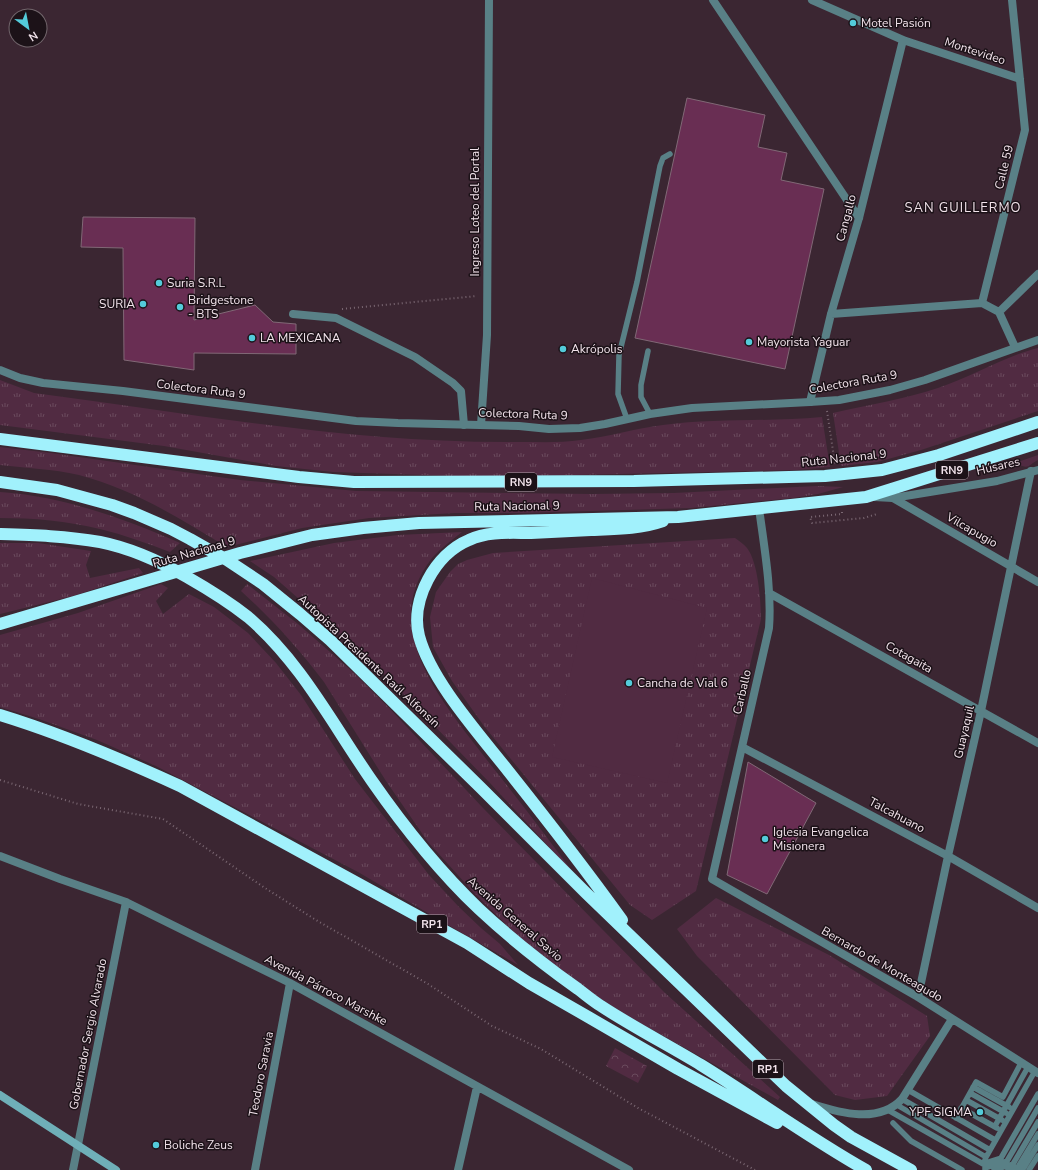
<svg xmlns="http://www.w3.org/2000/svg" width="1038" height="1170" viewBox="0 0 1038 1170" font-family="'Nunito Sans',sans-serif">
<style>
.grass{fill:url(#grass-tufts)}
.park{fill:url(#park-crowns)}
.garden{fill:#512b42}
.building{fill:#692e53;stroke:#816876}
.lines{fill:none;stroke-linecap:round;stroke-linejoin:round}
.path{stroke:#7b6873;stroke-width:2;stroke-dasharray:1 3;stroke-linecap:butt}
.service{stroke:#598086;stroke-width:5.5}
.minor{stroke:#598086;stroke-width:8}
.tertiary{stroke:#598086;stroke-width:8}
.secondary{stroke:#6fafb8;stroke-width:8}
.motorway{stroke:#a1f1fc;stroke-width:12}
.poi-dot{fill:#53cbda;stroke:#1c1218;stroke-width:1.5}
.labels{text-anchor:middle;stroke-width:3;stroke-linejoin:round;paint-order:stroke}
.shield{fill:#1c1218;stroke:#b2a4ac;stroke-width:1}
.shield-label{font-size:11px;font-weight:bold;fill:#f2e3eb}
.poi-label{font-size:12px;fill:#f2e3eb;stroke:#1c1218;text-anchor:start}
.street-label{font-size:12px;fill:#f2e3eb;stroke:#1c1218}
.neighbourhood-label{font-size:13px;letter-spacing:1px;fill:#f2e3eb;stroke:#1c1218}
</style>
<defs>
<pattern id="grass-tufts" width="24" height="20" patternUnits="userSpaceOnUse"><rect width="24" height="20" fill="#512b42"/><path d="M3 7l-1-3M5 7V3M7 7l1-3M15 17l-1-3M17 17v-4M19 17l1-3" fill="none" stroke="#6a4a5d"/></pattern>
<pattern id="park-crowns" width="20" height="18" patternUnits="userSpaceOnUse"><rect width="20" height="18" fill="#512b42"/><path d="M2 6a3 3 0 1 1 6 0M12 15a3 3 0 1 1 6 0" fill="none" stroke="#6a4a5d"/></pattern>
</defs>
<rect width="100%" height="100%" fill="#3b2632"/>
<path class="grass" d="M1038,348V411L921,450L877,462L841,466L833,413C868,405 904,399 938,388C972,377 1003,357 1038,348Z
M0,380L34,393C195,414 358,444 521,442C541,442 562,443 581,440C609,437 636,428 663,425C716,418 770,422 822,417L830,467L797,470L485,477L333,472L276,466L164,446L0,425Z
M0,447L51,453L240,480L356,491L591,494L674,493L817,486L843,487L818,494L793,498L691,508L523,513H455L369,518L302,528L227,547C179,518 133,489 79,475C53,469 26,468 0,465Z
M1038,455V460C1028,465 1029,470 1018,464V462Z
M0,492C62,496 123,518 180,543L170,552C147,543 124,535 100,529C67,521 34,518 0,518Z
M462,532C452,540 441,548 432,558C375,630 447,707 490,764C519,800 547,837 575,875L490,783L381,671L274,577L250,561L334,543L398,535Z
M735,538C739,541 744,544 747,548C758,562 761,601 761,619L696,891L652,920L630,905L484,726L452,681L433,647L430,617L436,592L450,572L458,564L467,560L493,553Z
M0,543H38L91,551L86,565L90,578L139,568L143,573L73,596L0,614Z
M161,584L168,588L156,601L163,614L189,594L214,607L248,633L276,663L301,695L355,779L429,875L459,907L481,928L500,944L518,965L450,926L358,872L156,766L97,740L39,719L0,707V635L78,613Z
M247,584L298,624L354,673L390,709L483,808L664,992L780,1097L778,1100L626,1015L578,984L521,939L476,895L428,842L386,781L324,682C299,649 271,618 241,591Z
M716,898L829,955L927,1016L930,1036L887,1096L855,1100L835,1095L697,956L677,929Z"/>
<path class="park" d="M615,1048L647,1066L638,1083L606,1066Z"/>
<path class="garden" d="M592,578L707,608L667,783L552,757Z"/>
<path class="building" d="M687,98L765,115L758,147L787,153L781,180L824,189L785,369L635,338Z
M83,217L195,218L194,320L255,305L273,322L296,324V354L194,353V370L124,360L123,248L81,247Z
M748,762L816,803L767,894L727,875Z"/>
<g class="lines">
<path class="path" d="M342,309L477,296
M827,411L835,464
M842,512V514L810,517L812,523L864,518L877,514
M0,780L78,804L163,819L265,888L316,920L428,984L492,1026L541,1049L638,1108L755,1170"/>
<path class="service" d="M648,351L641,385V397L650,414
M627,419L618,394L619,355L637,282L660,166L663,158L670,154
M973,1087L1009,1107
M908,1090L995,1140
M970,1093L1006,1113
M902,1099L990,1150
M966,1100L1002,1120
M897,1105L986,1157
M961,1108L997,1128
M888,1110L985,1165
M956,1118L976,1082L1003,1097L1021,1063
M893,1123L911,1141L962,1170
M995,1126L1028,1067
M985,1163L1001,1158L1038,1094
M985,1168L1007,1161L1038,1108
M985,1170V1159L1035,1071
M994,1170L1013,1164L1038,1122
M1008,1170L1018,1167L1038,1134
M1021,1170L1023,1169L1038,1145
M1029,1170L1038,1156"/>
<path class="minor" d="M713,0L859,218
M812,0L903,40L1020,79
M1012,0L1025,130L982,303L999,312L1015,347
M999,312L1038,274
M293,314L336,318L415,357L453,383L461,391L464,425
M831,314L982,303
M810,402L831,314L859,218L903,40
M481,425L487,335L489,0
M893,498L1038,582
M759,508C764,546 772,590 769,628L712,879L918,997L1038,1073
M769,593L1038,743
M742,747L948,856L1038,908
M0,856L60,879L126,902L290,983L629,1170
M918,997L948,856L981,711L1031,471
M812,1104C840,1113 879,1124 902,1099L952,1019
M73,1170L126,902
M255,1170L290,983
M458,1170L477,1087"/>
<path class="tertiary" d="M0,370L20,378L43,383L123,391L356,421L398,423L519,426L549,429L580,428L605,424L650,414L692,408L810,402L839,400L890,390L925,380L1038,340
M874,497L893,498L997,481L1038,470"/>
<path class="secondary" d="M0,1095L116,1170"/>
<path class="motorway" d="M0,439L299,477L354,482L634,481L825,476L882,470L939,455L1038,422
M0,482L57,490L112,505L134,513L171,529L190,539L227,560L263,584L300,614L330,640L481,788L586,893L786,1086L834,1125L851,1137L911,1170
M0,534C33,535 67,536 100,542C130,548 161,562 187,577C208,589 229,602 248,617C301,662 333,725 372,781C404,827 438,870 479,909C510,938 543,964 578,989C586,995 593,1001 601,1006C633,1027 668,1045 701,1065C756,1099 809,1138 866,1170
M0,624L240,553L312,535L363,528L419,523L678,517L866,497L1038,443
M0,715C62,734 121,759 180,786L467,943L529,983L590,1018L678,1069L777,1123
M622,920C586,870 548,821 509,772C480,735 431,681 419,636C410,600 435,554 469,540C488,531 510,533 531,533C551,532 571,531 591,530C615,529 640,529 663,521"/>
</g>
<g class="poi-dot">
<circle cx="853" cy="23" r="4"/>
<circle cx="159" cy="283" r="4"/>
<circle cx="143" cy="304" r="4"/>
<circle cx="180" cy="307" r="4"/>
<circle cx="252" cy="338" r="4"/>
<circle cx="749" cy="342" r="4"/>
<circle cx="563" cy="349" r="4"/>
<circle cx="629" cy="683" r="4"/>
<circle cx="765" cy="839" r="4"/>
<circle cx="980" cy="1112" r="4"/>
<circle cx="156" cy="1145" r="4"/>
</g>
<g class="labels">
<g class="shield">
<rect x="936" y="461" width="32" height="18" rx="3"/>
<rect x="505" y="473" width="32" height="18" rx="3"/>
<rect x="417" y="915" width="30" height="18" rx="3"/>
<rect x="753" y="1060" width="30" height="18" rx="3"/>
</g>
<g class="shield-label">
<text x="952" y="474">RN9</text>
<text x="521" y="486">RN9</text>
<text x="432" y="928">RP1</text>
<text x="768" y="1073">RP1</text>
</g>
<g class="poi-label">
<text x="861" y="27">Motel Pasión</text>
<text x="167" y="287">Suria S.R.L</text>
<text x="188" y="304">Bridgestone<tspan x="188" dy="14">- BTS</tspan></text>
<text x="135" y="308" text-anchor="end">SURIA</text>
<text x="260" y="342">LA MEXICANA</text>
<text x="757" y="346">Mayorista Yaguar</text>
<text x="571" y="353">Akrópolis</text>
<text x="637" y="687">Cancha de Vial 6</text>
<text x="773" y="836">Iglesia Evangelica<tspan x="773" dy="14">Misionera</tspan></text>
<text x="972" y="1116" text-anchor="end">YPF SIGMA</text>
<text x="164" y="1149">Boliche Zeus</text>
</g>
<g class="street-label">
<text transform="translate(975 51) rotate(18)" y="4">Montevideo</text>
<text transform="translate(1004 167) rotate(-76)" y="4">Calle 59</text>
<text transform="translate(475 212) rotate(-90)" y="4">Ingreso Loteo del Portal</text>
<text transform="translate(846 218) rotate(-75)" y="4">Cangallo</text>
<text transform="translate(853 382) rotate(-10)" y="4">Colectora Ruta 9</text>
<text transform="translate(201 389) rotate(7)" y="4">Colectora Ruta 9</text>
<text transform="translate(523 414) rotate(2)" y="4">Colectora Ruta 9</text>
<text transform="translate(844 458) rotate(-6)" y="4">Ruta Nacional 9</text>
<text transform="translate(998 466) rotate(-13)" y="4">Húsares</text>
<text transform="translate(517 506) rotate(-1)" y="4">Ruta Nacional 9</text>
<text transform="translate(972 530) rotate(30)" y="4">Vilcapugio</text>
<text transform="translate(194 552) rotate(-16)" y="4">Ruta Nacional 9</text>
<text transform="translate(909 657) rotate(29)" y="4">Cotagaita</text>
<text transform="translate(369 661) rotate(43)" y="4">Autopista Presidente Raúl Alfonsín</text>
<text transform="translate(742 692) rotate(-77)" y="4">Carballo</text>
<text transform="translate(964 732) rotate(-77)" y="4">Guayaquil</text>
<text transform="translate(897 815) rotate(28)" y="4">Talcahuano</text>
<text transform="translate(515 919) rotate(41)" y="4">Avenida General Savio</text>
<text transform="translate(882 964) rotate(30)" y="4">Bernardo de Monteagudo</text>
<text transform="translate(326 990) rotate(28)" y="4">Avenida Párroco Marshke</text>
<text transform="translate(88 1034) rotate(-79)" y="4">Gobernador Sergio Alvarado</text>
<text transform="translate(261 1074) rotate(-79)" y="4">Teodoro Saravia</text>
</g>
<g class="neighbourhood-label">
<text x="963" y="212">SAN GUILLERMO</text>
</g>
</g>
<g transform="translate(28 28) rotate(148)"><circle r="19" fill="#1c1218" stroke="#72666c"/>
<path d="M0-3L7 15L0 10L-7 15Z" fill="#53cbda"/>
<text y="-6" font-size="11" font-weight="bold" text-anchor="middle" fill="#f2e3eb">N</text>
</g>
</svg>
